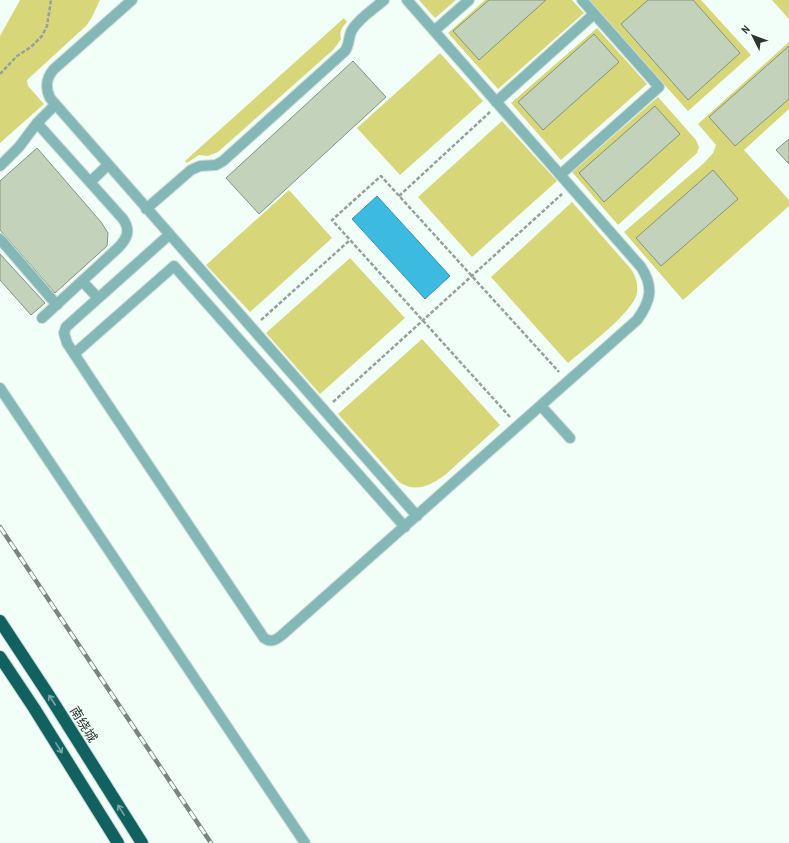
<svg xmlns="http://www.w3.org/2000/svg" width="789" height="843" viewBox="0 0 789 843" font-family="'Archivo Narrow','Noto Sans SC',sans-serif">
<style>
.green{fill:#d7d77a}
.water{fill:#3cbae0;stroke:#3792ac}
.building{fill:#c2d2bb;stroke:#83937d}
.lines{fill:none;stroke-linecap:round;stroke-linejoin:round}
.minor-casing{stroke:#cedad4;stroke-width:12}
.highway-casing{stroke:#cedad4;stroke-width:14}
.path{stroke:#94a09a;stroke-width:2.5;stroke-dasharray:4 2;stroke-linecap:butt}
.minor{stroke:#84b8b6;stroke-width:10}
.highway{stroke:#116160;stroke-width:12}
.rail-casing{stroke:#79857f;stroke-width:4.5}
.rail{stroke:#f2fef8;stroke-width:3;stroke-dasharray:9;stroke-linecap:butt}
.oneway{stroke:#76a8a4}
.labels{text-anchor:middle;stroke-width:3;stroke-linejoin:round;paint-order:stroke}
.street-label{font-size:13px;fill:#2b3631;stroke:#f2fef8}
</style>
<rect width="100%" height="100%" fill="#f2fef8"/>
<path class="green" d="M20,0H100L92,17L87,25L27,80L28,86L44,104L0,143V36Z
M419,0H456L435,18Z
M485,0H572L584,13L498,89L448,33Z
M588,0H701L751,55L688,111Z
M772,0H789V19Z
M344,18L347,22C342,27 339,32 341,39L334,49L218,152L208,156L199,155L187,163L185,161Z
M597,28L647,84L561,160L511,103Z
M789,42V109L744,150L789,200V206L683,300L624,232L704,163L713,153L716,145L698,124Z
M440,53L483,101L400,175L357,128Z
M658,97L696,140L699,147L697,153L618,225L572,172Z
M502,121L557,181L472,257L418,197Z
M289,190L332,238L250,312L206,265Z
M572,202L631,269C636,276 638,284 637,293C633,313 585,348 568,363L491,277Z
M350,258L405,318L320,394L266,333Z
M422,339L500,425L445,475C430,486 415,493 399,482L338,414Z"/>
<path class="water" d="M377,196L450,276L425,299L352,219Z"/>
<path class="building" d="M489,0H546L479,60L453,31Z
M648,0H693L740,53L688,100L621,24Z
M594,34L619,62L543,130L518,102Z
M789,46V99L735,146L709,117Z
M353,61L386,97L259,214L226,178Z
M655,106L680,134L604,202L579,173Z
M789,139V164L776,150Z
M37,148L101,222L108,233L107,246L55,293L0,230V181Z
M713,170L738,199L661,266L636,238Z
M0,254L45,303L31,315L0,280Z"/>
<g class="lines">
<defs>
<path id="minor" d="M132,0L54,69C46,78 45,87 50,98L417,516
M434,31L469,0
M496,102L594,14
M37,123L123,219C131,231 127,238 119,247L42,318
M0,166L19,147L37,123L55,105
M560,175L659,87L582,0
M90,182L108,165
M146,209L191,170L200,166L216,165L223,161L345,51C350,44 348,37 352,30C359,18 374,9 384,0
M169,235L66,327L64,333L67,343L94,384L264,638C271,643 276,640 282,635L637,320C651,301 654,287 641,267L407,0
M0,239L57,305
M82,281L98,298
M74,354L174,266L405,527
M0,388L305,843
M541,406L570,438"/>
<path id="highway" d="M0,621L50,697L142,843
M0,657L34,708L118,843"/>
</defs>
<use href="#minor" class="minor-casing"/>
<use href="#highway" class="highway-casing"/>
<path class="path" d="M0,74L17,56L31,47L42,36L47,26L51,0
M399,196L490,112
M261,320L350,240
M333,402L562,194
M510,417L332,220L381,176L559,372"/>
<use href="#minor" class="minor"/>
<use href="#highway" class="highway"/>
<defs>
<path id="rail" d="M0,527L211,843"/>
</defs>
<use href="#rail" class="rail-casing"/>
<use href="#rail" class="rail"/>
</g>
<defs><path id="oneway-shaft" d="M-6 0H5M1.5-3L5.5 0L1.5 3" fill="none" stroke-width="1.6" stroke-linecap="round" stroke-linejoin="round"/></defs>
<g class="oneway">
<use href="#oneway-shaft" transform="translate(52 700) rotate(-123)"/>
<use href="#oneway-shaft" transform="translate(59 748) rotate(58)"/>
<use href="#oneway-shaft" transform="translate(121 810) rotate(-122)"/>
</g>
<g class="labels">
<g class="street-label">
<text transform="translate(84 724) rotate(58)" y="5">南绕城</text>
</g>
</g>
<g transform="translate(753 36) rotate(312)" stroke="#f2fef8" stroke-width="3" paint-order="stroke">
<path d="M0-3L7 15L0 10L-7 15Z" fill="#2b3631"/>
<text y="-6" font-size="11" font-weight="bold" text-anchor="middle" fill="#2b3631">N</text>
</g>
</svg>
